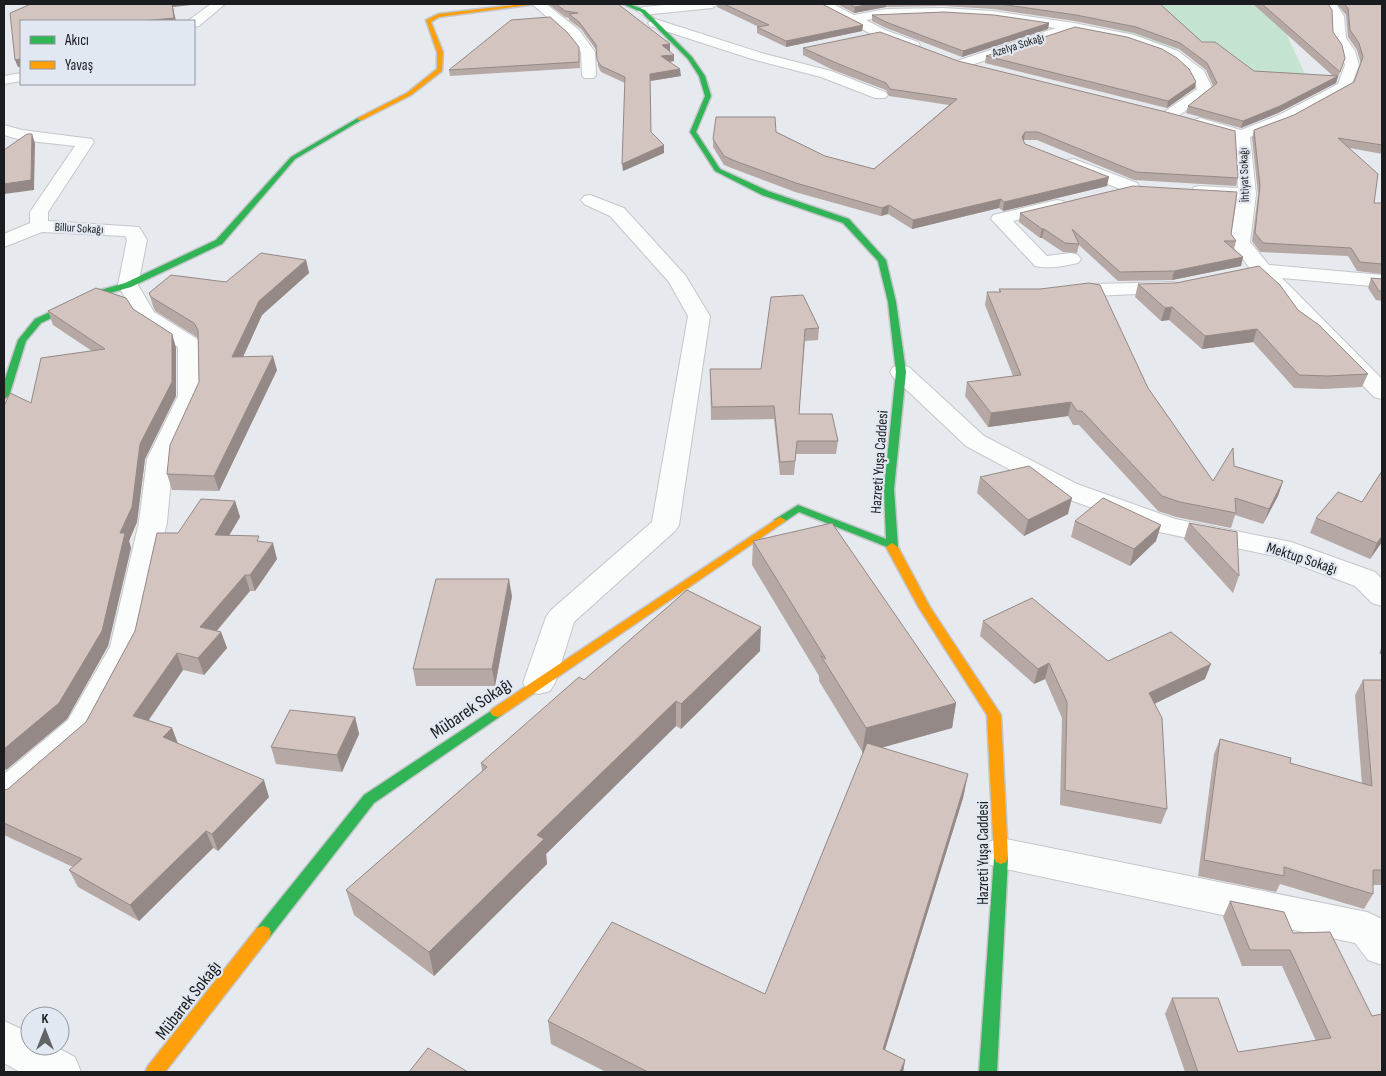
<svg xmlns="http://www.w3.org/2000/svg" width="1386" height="1076" viewBox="0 0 1386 1076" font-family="'Sofia Sans Condensed',sans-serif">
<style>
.green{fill:#c4e4d1}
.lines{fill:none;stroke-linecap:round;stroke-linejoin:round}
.street-casing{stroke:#c4c6ca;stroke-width:2}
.fast-casing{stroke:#c4c6ca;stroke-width:3}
.slow-casing{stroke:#c4c6ca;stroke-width:3}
.street{fill:#fbfcfc;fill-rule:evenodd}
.fast{fill:#30b455;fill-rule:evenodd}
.slow{fill:#ff9f0a;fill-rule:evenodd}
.wall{fill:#b6a9a5}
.shaded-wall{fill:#948986}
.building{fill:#d4c4c0;stroke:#948986}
.labels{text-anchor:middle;stroke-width:4.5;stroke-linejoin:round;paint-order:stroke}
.far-street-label{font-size:12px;fill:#1a1c1f;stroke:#e2e8f1}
.street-label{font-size:15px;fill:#1a1c1f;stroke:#e2e8f1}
.near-street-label{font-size:18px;fill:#1a1c1f;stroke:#e2e8f1}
</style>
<rect width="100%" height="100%" fill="#e6e9ee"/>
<path class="green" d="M1074,4H1351L1273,5L1306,76H1257L1216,48L1162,49L1117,32L1168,16Z"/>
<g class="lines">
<defs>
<path id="street" d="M211,4H225L199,26L194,27V21L189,20Z
M532,4H546L579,30L595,52L596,75L594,78H584L582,75L581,52L569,36Z
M677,4H718L712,8L643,15L637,11L643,7Z
M818,4H833L854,15L886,9L943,8L993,11L1074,23L1134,35L1178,51L1204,71L1213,90L1176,118H1164L1162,115L1164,112L1197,89L1192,76L1168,57L1130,42L1074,31L962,68L957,67L955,64L957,61L1056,28C993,19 929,9 866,20L885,30L918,42L920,45L913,49L875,36L820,7Z
M1324,4H1336L1344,16L1346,38L1355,51L1359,65L1350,89L1291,121L1250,137L1256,194L1250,242L1269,265L1382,275V287L1282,278L1382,379V399L1374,397L1258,276L1250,274L1247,270L1249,267L1230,243L1237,199L1194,195L1191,191L1194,187L1200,186L1238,188L1234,138L1194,126L1192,123L1194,120L1200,118L1241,130L1279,115L1338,84L1345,65L1341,51L1332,38V16Z
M655,19L765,54L831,71L885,92L888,95L885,98H875L821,77L755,60L650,26L648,23Z
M21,73V81L4,84V76Z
M4,125L22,130L92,139L94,142L48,212V221L139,227L147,240L138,285L154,312L197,339L200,344L202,396L173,459L167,522L140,647L92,738L16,804L4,808V774L68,720L110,647L139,522L147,459L178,396V347L138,321L118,285L127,240L125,236L42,232L4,247V234L30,223V212L75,146L21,140L4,135Z
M1074,159L1137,183L1140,187L1137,191L1131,192L1125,191L1068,168L1065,164L1068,160Z
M590,195L624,208L685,275L710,316L679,525L675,531L574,622L555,683L550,691L539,694L528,691L523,683L546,617L551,610L652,522L688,316L669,282L610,216L584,204L581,200L584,196Z
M1057,200L1063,201L1066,205L1063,209L1013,221L1047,256L1071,253L1078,255L1081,259L1078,263C1065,266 1048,269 1035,266L991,219L993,215Z
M1173,282L1180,284L1183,288L1180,292L1093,296L1086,294L1083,290L1086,286L1093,284Z
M901,365L909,367L984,436L1077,484L1175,519L1291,542L1375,572L1382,579V606L1372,603L1355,586L1275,556L1159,532L1059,496L966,446L893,377L890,372L893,367Z
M1001,838L1367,912L1382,919V965L1368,960L1355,943L1001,868L988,864L983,853L988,842Z
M4,1021L30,1033V1046H54L75,1057L81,1072H20L4,1063Z"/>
<path id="fast" d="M623,4H629L645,10L692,57L705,76L711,96L696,132L720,169L768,191L849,219L886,260L896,302L906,372L894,489L898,547L896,550H888L887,547L799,512L784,522H776L774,520L798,505L886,539L884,489L896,372L888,302L878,261L843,223L762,195L715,171L690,132L705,96L699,76L688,59L641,12Z
M358,118L363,119L295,159L222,244L131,287L96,297L41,323L26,341L9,396L4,399V382L18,340L35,319L90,293L125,283L216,240L291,157Z
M497,707L502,709L504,712L502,715L374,803L269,938L263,940L257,938L255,933L257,928L364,795Z
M1001,852L1006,854L1008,858L997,1072H979L994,858L996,854Z"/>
<path id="slow" d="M523,4H536L439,17L431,22L443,52L442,71L411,95L362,120H358V118L407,93L437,69V52L426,20L438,14Z
M780,517L786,520L784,522L502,715L497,717L492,715L490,712L492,709Z
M892,543L898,547L930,607L1001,715L1008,858L1006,862L1001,864L996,862L994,858L987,715L919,608L886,547Z
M263,926L269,928L271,933L269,938L165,1072H145L148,1066L257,928Z"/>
</defs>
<use href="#street" class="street-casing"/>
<use href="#fast" class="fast-casing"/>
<use href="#slow" class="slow-casing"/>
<use href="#street" class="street"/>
<use href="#fast" class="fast"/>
<use href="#slow" class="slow"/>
</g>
<path class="wall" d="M548,4H618L670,51H669L674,61L669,62L681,76L650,81L651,132L664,145V153L623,171L625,83L601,72L598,66L597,51L581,29L569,20V18L565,17Z
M717,4H822L863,25L862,31L786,47L757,33V27H759L717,7Z
M837,4H1160L1202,42L1254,71L1333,76L1253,4H1328L1333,32L1345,58L1336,83L1278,113L1241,128L1186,113L1188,106L1213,86L1206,70L1179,49L1134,33L1074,21L993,9L943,6L886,7L854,13Z
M1337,4H1382V154L1350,148L1374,203H1382V274L1357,271L1348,256L1260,252L1252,241L1258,194L1252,138L1254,130L1294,115L1354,82L1361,64L1357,50L1348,37L1346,15Z
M872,15L1049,23L1048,29L962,57L886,28L872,21Z
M579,47L580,68L450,76L449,70Z
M803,48L1238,178L1236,186L1134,180L1037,140H1024L1023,141L1025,144L1107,186L1003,211L999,208L912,229L888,214L881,216L795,192L734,169L724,165L713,147V139L776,132L825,156L874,169L949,105L889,96L886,90L833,70L803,55Z
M986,56L1195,88L1167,108L985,63Z
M1020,213L1231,234L1236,241L1234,249L1243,257L1241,266L1172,280L1118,281L1079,245L1077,253L1063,252L1042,238H1040L1019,222Z
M306,260L309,273L262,315L243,357L277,370L219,491L172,490L167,474L199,382L198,338L155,311L153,306L149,293L226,282Z
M1371,278L1382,279V301L1376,300L1368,288Z
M1138,284L1298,310L1368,374L1362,387L1323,389L1294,388L1253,342L1202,349L1169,320L1161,321L1135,297Z
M999,289L1148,388L1213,481L1234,466L1283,481L1278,496L1263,524L1235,515L1231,528L1176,517L1158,511L1079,425H1073L1068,416L988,427L965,396L967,382L1013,376L985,305L987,292H999Z
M771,297L819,328L818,340L805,341L799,414L838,441L836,454H796L794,475H780L774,419L711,420L710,369H761Z
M133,309L172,334L176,348V396L145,459L137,522L129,541L131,548L108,646L67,719L6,770L4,769V406L31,403L92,351L53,325L48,311Z
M980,477L1068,514L1024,536L977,493Z
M235,501L240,517L229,535L261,542L277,559L255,591H250L217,631L221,632L227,648L204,675L183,670L149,720L172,728L178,744L269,797L218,851L213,848L139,921L78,887L69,870L73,867L4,835V790L8,789L86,722L135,631L178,533Z
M1362,502L1382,542L1370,559L1310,533L1316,518Z
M1075,521L1156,541L1130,566L1071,537Z
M1189,523L1239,576L1233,593L1184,539Z
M753,541L956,703L952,728L881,748L968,774L963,798L885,1050L905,1060L903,1072H606L551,1044L548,1021L765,994L863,753L819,681V676L752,565Z
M512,596L495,686H416L413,669Z
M983,621L1108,661L1205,679L1154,704L1167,809L1161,824L1060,805L1062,718L1045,679L1034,684L980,636Z
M1382,646V655L1379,653Z
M760,651L681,729L676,726L546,854L547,864L434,976L354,915L346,890L482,771L481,763L584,680Z
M1363,680H1382V885H1373V894L1364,909L1280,884L1276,892L1198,876L1214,754L1220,739L1290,763L1362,784L1355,695Z
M355,717L359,734L342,772L276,764L271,747Z
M1230,901L1293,933L1382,1072H1185L1165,1014L1172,998L1238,1052L1316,1041L1282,966H1242L1223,917Z"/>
<path class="shaded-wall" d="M172,4H190L191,5L173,7L176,21H143Z
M871,4H886V7L854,13L855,7Z
M1049,23L1048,29L962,57L963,51Z
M863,25L862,31L786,47V41Z
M670,44V51L662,52V45Z
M674,55V61L661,63V56Z
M21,59V67H18L15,60Z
M680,69L681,76L650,81V74Z
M1338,76L1336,83L1278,113L1241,128L1243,121Z
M1196,82L1195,88L1167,108L1168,101Z
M1025,132L1024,140L1020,145L1022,137Z
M32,134L35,143L34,190L4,194V184Z
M664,145V153L623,171L622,164Z
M1109,177L1107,186L1003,211L1004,202Z
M1001,199L999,208L912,229L913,220Z
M889,205L888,214L881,216L882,208Z
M1042,229H1044L1042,238H1040Z
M1243,257L1241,266L1172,280L1174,271Z
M306,260L309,273L262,315L236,372L232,357L259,301Z
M1172,307L1169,320L1161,321L1165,308Z
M1257,329L1253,342L1202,349L1205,336Z
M172,334L176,348V396L145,459L137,522L129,541L131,548L108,646L67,719L6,770L4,765V749L120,533L140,444Z
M273,356L277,370L219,491L214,476Z
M1071,402L1068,416L988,427L991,413Z
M1283,481L1278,496L1263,524L1269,509Z
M1072,498L1068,514L1024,536L1028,520Z
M235,501L240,517L220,551L215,535Z
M1161,525L1156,541L1130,566L1134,549Z
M1382,536V542L1370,559L1377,543Z
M273,543L277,559L255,591L250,575Z
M245,575L250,591L206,643L200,627Z
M509,579L512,596L495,686L492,669Z
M761,627L760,651L681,729V704Z
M221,632L227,648L204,675L198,658Z
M177,653L183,670L140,732L133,716Z
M1049,663L1045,679L1034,684L1038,669Z
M1211,664L1205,679L1144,709L1149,693Z
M676,701V726L546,854L547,864L434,976L429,952L537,835Z
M956,703L952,728L862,753L866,728Z
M355,717L359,734L342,772L337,755Z
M172,728L178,744L163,737Z
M968,774L963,798L878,1072L883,1049Z
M264,780L269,797L218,851L212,834Z
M206,831L213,848L139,921L130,905Z
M905,1060L903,1072H900Z"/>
<path class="building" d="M31,4H172L174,18L143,21H21V59L15,60L10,13Z
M556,4H618L670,44L662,45L674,55L661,56L680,69L650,74L651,132L664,145L622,164L625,77L601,66L597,60L596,45L580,23L569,14L578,13L565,11Z
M724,4H822L863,25L786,41L757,27L769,25Z
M849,4H871L855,7Z
M1000,4H1160L1202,42H1215L1254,71L1338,76L1280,106L1243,121L1188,106L1217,83L1207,63L1180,43L1136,27L1076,15Z
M1262,4H1328L1332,10L1333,32L1342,45L1345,58L1340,72Z
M1344,4H1382V145L1338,138L1378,174L1374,203H1382V264L1360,262L1351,248L1263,243L1255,233L1260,186L1254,130L1294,115L1354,82L1363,57L1359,43L1350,30L1348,8Z
M944,12L994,15L1049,23L963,51L886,22L872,15Z
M550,17L567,32L579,47V62L449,70L511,20Z
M1075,27L1127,37L1162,49L1177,58L1189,69L1196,82L1168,101L986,56Z
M880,32L958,61L1166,112L1235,131L1238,178L1136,172L1038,132H1025L1022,137L1025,144L1109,177L1004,202L1001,199L913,220L889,205L882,208L796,183L735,161L724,156L713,139L716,117H775L776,132L825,156L874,169L957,99L890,89L886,83L834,62L803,48Z
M27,134H32L31,180L4,184V150Z
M1133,186L1237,192L1231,234L1236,241H1224L1243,257L1174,271L1120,272L1072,229L1079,244L1065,243L1044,229H1042L1020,213Z
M261,253L306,260L259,301L232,357L273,356L214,476L167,474L170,445L199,382L198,330L194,323L151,297L149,293L171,275L226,282Z
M1259,266L1280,285L1298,310L1319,325L1368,374L1328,376L1299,375L1257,329L1205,336L1172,307L1165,308L1138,284L1176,283Z
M1371,278L1382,279V291H1379Z
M1089,283L1100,285L1148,388L1213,481L1233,448L1234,466L1283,481L1269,509L1235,498L1236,513L1180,502L1162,496L1082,411H1077L1071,402L991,413L967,382L1021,375L987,292H1001L999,289H1040Z
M96,288L126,298L133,309L172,334V382L140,444L132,507L120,533H125L102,631L59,703L4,749V406L10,393L31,403L41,358L105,349L48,311Z
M803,295L819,328L805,329L799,414H832L838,441H797L795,461L780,462L774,406L712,407L710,369H761L771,297Z
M1029,466L1072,498L1028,520L980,477Z
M1382,471V536L1377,543L1316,518L1338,492L1362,502Z
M1103,498L1161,525L1134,549L1075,521Z
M201,499L235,501L215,535L259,536L257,541L273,543L250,575H245L200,627L221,632L198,658L177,653L133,716L172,728L163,737L264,780L212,834L206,831L130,905L69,870L82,859L4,823V790L8,789L86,722L135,631L157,533H178Z
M832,523L956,703L866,728L821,656L826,659L753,541Z
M1189,523L1237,532L1239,576Z
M436,579H509L492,669H413Z
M687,590L761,627L681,704L676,701L537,835L544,839L429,952L346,890L487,767L481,763L579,677L584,680Z
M1032,598L1108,661L1171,632L1211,664L1149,693L1162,718L1167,809L1065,790L1067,702L1049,663L1038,669L983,621Z
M1363,680H1382V870H1373V894L1284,867V876L1204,860L1220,739L1291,758L1290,763L1372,786Z
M290,710L355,717L337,755L271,747Z
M867,743L968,774L883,1049L905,1060L900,1072H648L548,1021L612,922L765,994Z
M1230,901L1284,912L1293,933L1330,932L1372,1016L1382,1014V1072H1198L1172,998H1218L1238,1052L1331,1038L1290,950H1250Z
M428,1048L468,1072H409Z"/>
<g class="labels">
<g class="far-street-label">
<text transform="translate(1018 45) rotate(-18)" y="4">Azelya Sokağı</text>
<text transform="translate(1244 175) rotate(-92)" y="4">İhtiyat Sokağı</text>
<text transform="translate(79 228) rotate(3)" y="4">Billur Sokağı</text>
</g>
<g class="street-label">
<text transform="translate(879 462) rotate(-86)" y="5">Hazreti Yuşa Caddesi</text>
<text transform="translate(1302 558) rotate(18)" y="5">Mektup Sokağı</text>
<text transform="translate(983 853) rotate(-90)" y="5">Hazreti Yuşa Caddesi</text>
</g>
<g class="near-street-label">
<text transform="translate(471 708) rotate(-34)" y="6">Mübarek Sokağı</text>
<text transform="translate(188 1000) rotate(-52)" y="6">Mübarek Sokağı</text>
</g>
</g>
<rect width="1386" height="1076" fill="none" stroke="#1a1c1f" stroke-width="10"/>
<rect x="20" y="20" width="175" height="65" fill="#e2e8f1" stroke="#92969d"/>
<rect x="30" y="36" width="25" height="8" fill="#30b455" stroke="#92969d"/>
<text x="65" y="45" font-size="15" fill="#1a1c1f">Akıcı</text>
<rect x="30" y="61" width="25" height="8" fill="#ff9f0a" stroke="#92969d"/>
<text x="65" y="70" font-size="15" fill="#1a1c1f">Yavaş</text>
<g transform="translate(45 1031)"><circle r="24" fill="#e2e8f1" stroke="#92969d"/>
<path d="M0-4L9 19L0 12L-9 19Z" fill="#616467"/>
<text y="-8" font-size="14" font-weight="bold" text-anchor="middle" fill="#1a1c1f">K</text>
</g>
</svg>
